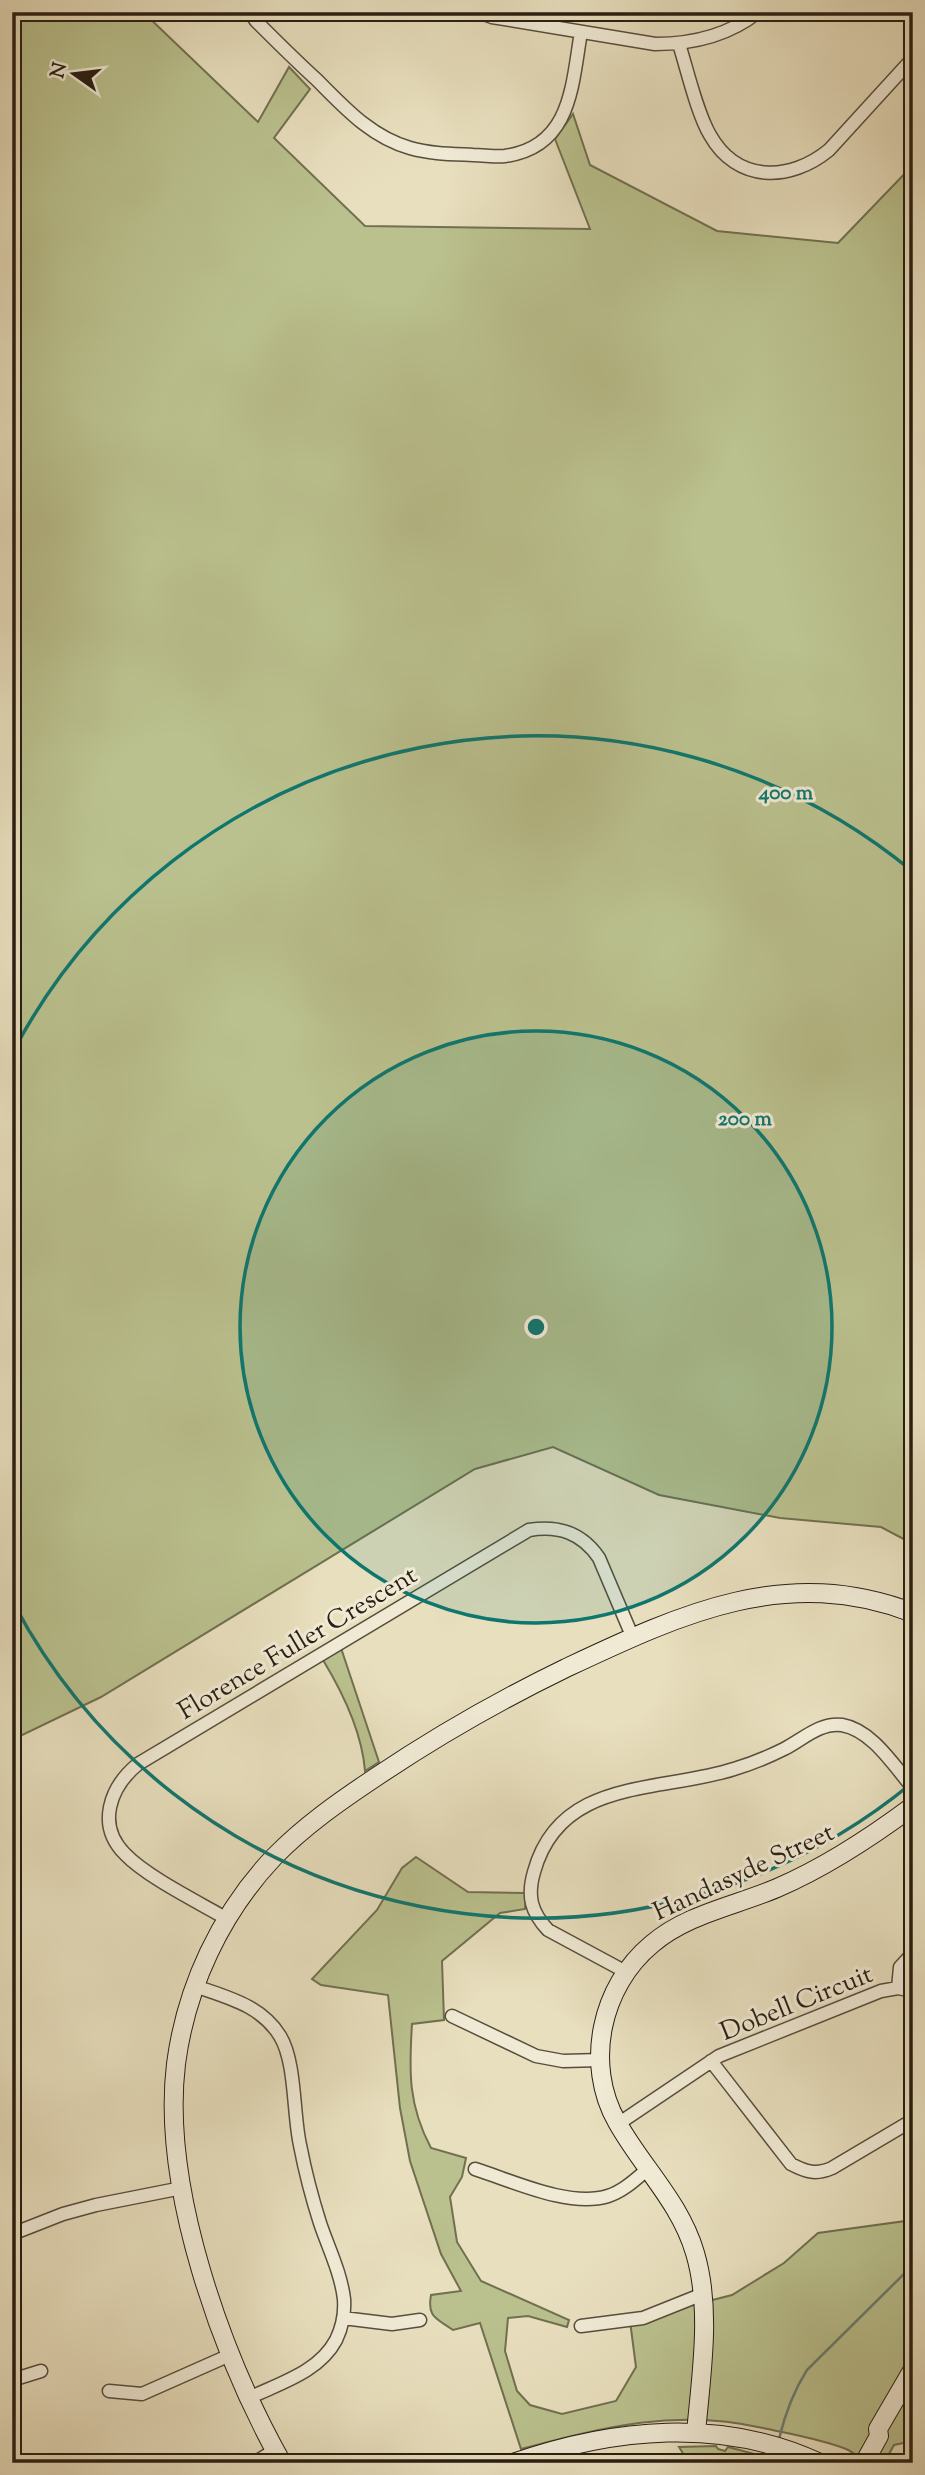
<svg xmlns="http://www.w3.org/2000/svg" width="925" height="2475" viewBox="0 0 925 2475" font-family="'Sorts Mill Goudy',serif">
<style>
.green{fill:#bac18e;stroke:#717050;stroke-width:2}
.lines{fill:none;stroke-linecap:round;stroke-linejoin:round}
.stream{stroke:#6b7d75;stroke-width:2.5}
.street-casing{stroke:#584e3e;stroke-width:15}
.secondary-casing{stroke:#281e13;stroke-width:20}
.street{stroke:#f0ead5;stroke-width:12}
.secondary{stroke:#f0ead5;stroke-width:18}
.ring{fill:none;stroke:#0f766e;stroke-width:3.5}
.labels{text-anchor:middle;stroke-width:6;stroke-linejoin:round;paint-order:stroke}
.street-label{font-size:26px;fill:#281e13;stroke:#f0ead5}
.centre{fill:#0f766e;stroke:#f0ead5;stroke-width:3.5}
.ring-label{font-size:21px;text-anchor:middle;font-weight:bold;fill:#0f766e;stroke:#f0ead5;stroke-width:6;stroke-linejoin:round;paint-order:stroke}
</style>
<rect width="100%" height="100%" fill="#e8dfbe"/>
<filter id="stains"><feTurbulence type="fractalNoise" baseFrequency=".00286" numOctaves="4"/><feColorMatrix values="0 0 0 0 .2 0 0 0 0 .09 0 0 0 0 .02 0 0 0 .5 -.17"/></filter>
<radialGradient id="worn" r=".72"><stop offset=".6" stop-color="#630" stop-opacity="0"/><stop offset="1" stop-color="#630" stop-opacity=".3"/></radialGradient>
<path class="green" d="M12,12H143L258,122L289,67L310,89L274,138L365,226L590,229L555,139L573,114L590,165L717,231L838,243L913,165V1544L881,1527L780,1518L659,1495L553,1447L475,1469L101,1697L12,1740Z
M341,1648L379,1762L365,1771C362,1732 343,1693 323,1660Z
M416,1857L468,1892L526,1893L525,1909L500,1913L442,1961L444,2020L412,2024C409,2071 408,2105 431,2148L466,2158L462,2177L450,2197L457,2242L481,2281L569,2320L567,2327L528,2316L508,2318L505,2351L517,2391L530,2405L562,2414L616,2401L636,2367L630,2321L732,2295L784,2263L818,2233L913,2220V2354L905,2368L913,2373V2441L894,2445L884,2463C880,2463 873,2464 868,2463C860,2460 854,2452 846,2449C820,2439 790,2434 763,2428C677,2408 604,2427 521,2449L480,2323L453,2330C436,2318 427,2317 431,2295L461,2291L441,2254L410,2161L400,2108L388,1995L321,1985L312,1979L377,1910L402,1868Z
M716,2446L718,2449L725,2451L728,2447L789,2463H689L679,2447Z"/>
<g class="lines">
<path class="stream" d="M779,2439C785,2414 793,2392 807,2370L913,2265
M774,2463L776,2452"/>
<defs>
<path id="street" d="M250,12L256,21C276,41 296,61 317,80C345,108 371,137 410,148C431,154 452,154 473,155C484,155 495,157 505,156C572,147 572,84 581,32
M478,12L492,17L655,44C693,44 728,36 758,12
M679,44C687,69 697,113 710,135C737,183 790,182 829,150L913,58
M227,1919C198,1902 147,1877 125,1854C96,1825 110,1787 138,1764L529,1530C559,1525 582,1533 599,1558L633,1638
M626,1972L548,1930C531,1912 527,1896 534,1872C560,1777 660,1793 734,1769C751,1764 768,1757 784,1749C802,1740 820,1722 842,1725C872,1730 894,1766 913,1788
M195,1986C226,1997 261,2005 280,2036C296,2062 293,2114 300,2145C305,2171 312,2198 320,2223C328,2247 341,2273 344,2299C345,2312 342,2328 336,2340C319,2372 280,2383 249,2398
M898,1988L900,1967L913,1953
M452,2016L536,2056L563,2061L601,2060
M711,2061L791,2164C806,2172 816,2175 832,2168L913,2120
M618,2124L719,2056L881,1991L898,1988L913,1991
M475,2169C513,2181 569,2208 608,2196C624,2191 637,2178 649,2168
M12,2234L63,2214L96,2205L182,2188
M343,2318L392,2324L420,2320
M581,2326L643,2318L703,2294
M12,2380L41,2371
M109,2391L142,2394L230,2355
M254,2463L275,2450"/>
<path id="secondary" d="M696,2433C701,2375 712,2310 695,2253C680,2202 642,2167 617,2122C584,2064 601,1986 652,1944C687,1914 735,1906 777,1888C826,1867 870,1838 913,1806
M282,2463C222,2356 161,2188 176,2064C186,1987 221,1913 274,1857C304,1826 340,1801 376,1777C437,1736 500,1700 566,1668C681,1614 786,1564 913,1613
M513,2463C613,2428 722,2417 820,2463
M864,2463L879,2436L878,2429L913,2369"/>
</defs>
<use href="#street" class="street-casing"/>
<use href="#secondary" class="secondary-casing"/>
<use href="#street" class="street"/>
<use href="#secondary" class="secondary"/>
</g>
<circle cx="536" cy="1327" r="296" fill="#0f766e" fill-opacity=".12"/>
<g class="ring">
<circle cx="536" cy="1327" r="296"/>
<path d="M912 1783A591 591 0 0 1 14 1604M14 1050A591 591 0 0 1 912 871"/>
</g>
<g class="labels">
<g class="street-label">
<text transform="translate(297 1642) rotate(-31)" y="9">Florence Fuller Crescent</text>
<text transform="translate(743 1871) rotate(-25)" y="9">Handasyde Street</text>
<text transform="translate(796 2002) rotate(-22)" y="9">Dobell Circuit</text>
</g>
</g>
<circle cx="536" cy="1327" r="10" class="centre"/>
<g class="ring-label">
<text x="786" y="799">400 m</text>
<text x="745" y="1125">200 m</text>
</g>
<rect width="925" height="2475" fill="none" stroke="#e8dfbe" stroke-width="42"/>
<rect x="14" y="14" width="897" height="2447" fill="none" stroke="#281e13" stroke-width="3.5"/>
<rect x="21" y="21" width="883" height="2433" fill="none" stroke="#281e13" stroke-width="2"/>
<g transform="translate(74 74) rotate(284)" stroke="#f0ead5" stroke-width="5" paint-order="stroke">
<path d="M0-5L12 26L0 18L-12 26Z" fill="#281e13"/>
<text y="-10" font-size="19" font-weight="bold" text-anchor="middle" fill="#281e13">N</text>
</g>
<rect width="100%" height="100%" filter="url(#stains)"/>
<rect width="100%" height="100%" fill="url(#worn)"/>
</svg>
